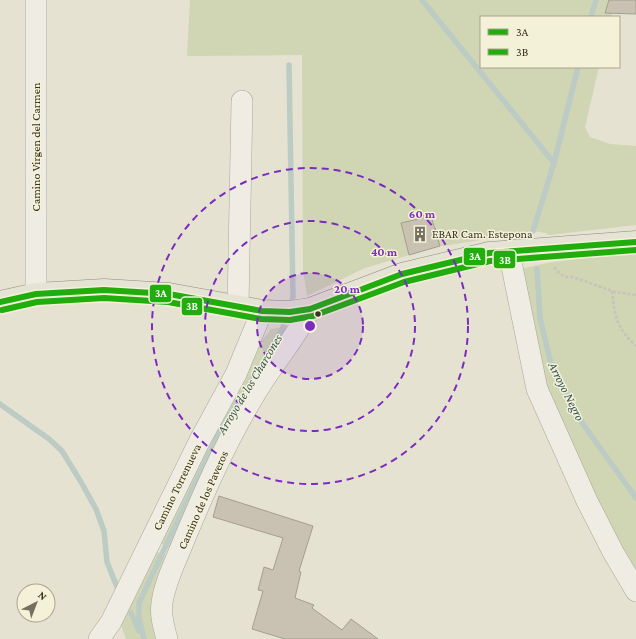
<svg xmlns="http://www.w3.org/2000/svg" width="636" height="639" viewBox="0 0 636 639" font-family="'Crimson Pro',serif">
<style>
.green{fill:#d0d5b4}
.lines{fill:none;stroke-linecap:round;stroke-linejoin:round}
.stream{stroke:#bccbc4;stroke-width:5.5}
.building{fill:#c9c2b2;stroke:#a59e90}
.minor-casing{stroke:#aba799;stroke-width:22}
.major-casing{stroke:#908c80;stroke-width:23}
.path{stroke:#c6c3b9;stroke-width:2.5;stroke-dasharray:3 2;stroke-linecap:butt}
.minor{stroke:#eeece3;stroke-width:21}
.major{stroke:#e5e3d4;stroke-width:22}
.bus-1-casing{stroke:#f4f1d9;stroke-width:9}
.bus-2-casing{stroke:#f4f1d9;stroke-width:9}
.bus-1{stroke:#21ad0d;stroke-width:6}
.bus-2{stroke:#21ad0d;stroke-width:6}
.ring{fill:none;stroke:#7b2cbf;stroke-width:2;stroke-dasharray:7 5}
.bus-dot{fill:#3a3121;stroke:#f4f1d9;stroke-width:1.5}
.labels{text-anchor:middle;stroke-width:3;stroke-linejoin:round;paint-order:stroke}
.street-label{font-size:12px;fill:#3a3121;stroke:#f4f1d9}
.poi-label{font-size:12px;fill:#3a3121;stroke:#f4f1d9;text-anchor:start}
.water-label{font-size:13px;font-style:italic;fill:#325458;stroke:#f4f1d9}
.centre{fill:#7b2cbf;stroke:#f4f1d9;stroke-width:2}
.ring-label{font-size:12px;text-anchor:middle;font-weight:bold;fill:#7b2cbf;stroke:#f4f1d9;stroke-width:3;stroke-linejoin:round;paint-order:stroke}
.line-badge{stroke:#f4f1d9;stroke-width:1.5}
.badge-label{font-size:11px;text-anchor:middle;font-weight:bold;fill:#fff}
</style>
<rect width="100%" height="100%" fill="#e5e2d1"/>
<path class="green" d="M190,0H609L606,13H612L611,17H481V67H599L585,127L590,137L610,144L636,146V225L549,235L546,233L533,231L444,246H440L431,216L402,223L409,255L365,268L307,296L303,270L302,55L187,56Z
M636,254V576L583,481L547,395L521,269C559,259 597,257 636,254Z
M295,325L221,443L208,437L260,343L271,329Z
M204,447L216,453L172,549L158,542Z
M153,550L173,559L161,639H126L121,625L126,609Z"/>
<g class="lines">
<path class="stream" d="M422,0L554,163L533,231
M591,17L596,0
M289,65L293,297L290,307
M554,163L578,67
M537,269L540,318L552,368L583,424L636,498
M249,384L282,330L286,317
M0,404L49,439L62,451L81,482L96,509L104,531L107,562L117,587
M131,613L139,631
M144,639L139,619V603L219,433L239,400"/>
</g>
<path class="building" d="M609,0H636V14L605,13Z
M431,216L440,246L409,255L401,223Z
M219,496L313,526L299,571L301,572L295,598L314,605L312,608L342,630L351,619L378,639H285L252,629L263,591L258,590L264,567L273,570L283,538L213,517Z"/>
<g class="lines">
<defs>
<path id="minor" d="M509,252L537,389L587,501L613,552L636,591
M36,294V0
M238,307L242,101
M99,639L111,622L200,440L236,374L262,311
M167,639C164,628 160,615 162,603C165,581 176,561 184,540C207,485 232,428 265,378C281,354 297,335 310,309"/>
<path id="major" d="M0,302L36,294L104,290L169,294L262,311L290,312L310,309L402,274L489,253L636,242"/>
</defs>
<use href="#minor" class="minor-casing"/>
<use href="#major" class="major-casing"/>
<path class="path" d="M554,267C559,274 564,278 573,277L615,292L636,295
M612,291C615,318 616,327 636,346"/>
<use href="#minor" class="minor"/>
<use href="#major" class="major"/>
<defs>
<path id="bus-1" d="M0,302L36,294L104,290L169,294L262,311L290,312L310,309L402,274L489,253L636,242"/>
<path id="bus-2" d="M2,310L37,302L104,298L168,302L261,319L290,320L313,316L404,282L490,261L636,250"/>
</defs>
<use href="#bus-1" class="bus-1-casing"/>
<use href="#bus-2" class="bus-2-casing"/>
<use href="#bus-1" class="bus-1"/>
<use href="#bus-2" class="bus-2"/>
</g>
<circle cx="310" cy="326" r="53" fill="#7b2cbf" fill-opacity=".12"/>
<g class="ring">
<circle cx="310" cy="326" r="53"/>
<circle cx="310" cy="326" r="105"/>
<circle cx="310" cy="326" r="158"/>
</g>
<defs>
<symbol id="building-bare" viewBox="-9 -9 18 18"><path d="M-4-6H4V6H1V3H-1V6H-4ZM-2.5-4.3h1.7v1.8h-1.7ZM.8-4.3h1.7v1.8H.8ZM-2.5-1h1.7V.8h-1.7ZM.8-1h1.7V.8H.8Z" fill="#766f5f" stroke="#f4f1d9" stroke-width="2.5" paint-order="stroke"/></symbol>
</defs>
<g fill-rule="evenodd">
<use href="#building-bare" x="409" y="223" width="22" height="22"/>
</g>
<circle class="bus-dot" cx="318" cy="314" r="3.5"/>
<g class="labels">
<g class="street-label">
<text transform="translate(36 147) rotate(-90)" y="4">Camino Virgen del Carmen</text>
<text transform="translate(177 487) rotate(-64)" y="4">Camino Torrenueva</text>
<text transform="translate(203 500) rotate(-66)" y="4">Camino de los Paveros</text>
</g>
<g class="poi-label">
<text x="432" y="238">EBAR Cam. Estepona</text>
</g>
<g class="water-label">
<text transform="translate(249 384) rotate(-59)" y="5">Arroyo de los Charcones</text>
<text transform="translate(567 391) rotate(63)" y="5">Arroyo Negro</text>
</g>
</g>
<circle cx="310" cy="326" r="6" class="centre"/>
<g class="ring-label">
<text x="422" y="218">60 m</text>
<text x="384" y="256">40 m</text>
<text x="347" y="293">20 m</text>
</g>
<g class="line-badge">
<rect x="463" y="247" width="23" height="19" rx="4" fill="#21ad0d"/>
<rect x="493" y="250" width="23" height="19" rx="4" fill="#21ad0d"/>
<rect x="149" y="284" width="23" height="19" rx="4" fill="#21ad0d"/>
<rect x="181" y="297" width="22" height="19" rx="4" fill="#21ad0d"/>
</g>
<g class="badge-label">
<text x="475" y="260">3A</text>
<text x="505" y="264">3B</text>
<text x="161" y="297">3A</text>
<text x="192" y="310">3B</text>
</g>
<rect x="480" y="16" width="140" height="52" fill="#f4f1d9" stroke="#aaa48f"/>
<rect x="488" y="29" width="20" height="6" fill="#21ad0d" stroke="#aaa48f"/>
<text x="516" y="36" font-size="12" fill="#3a3121">3A</text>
<rect x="488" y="49" width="20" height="6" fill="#21ad0d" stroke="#aaa48f"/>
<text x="516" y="56" font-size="12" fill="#3a3121">3B</text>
<g transform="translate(36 603) rotate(42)"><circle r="19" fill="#f4f1d9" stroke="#aaa48f"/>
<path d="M0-3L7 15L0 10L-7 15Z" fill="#766f5f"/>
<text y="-6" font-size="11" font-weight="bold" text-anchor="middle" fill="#3a3121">N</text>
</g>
</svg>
